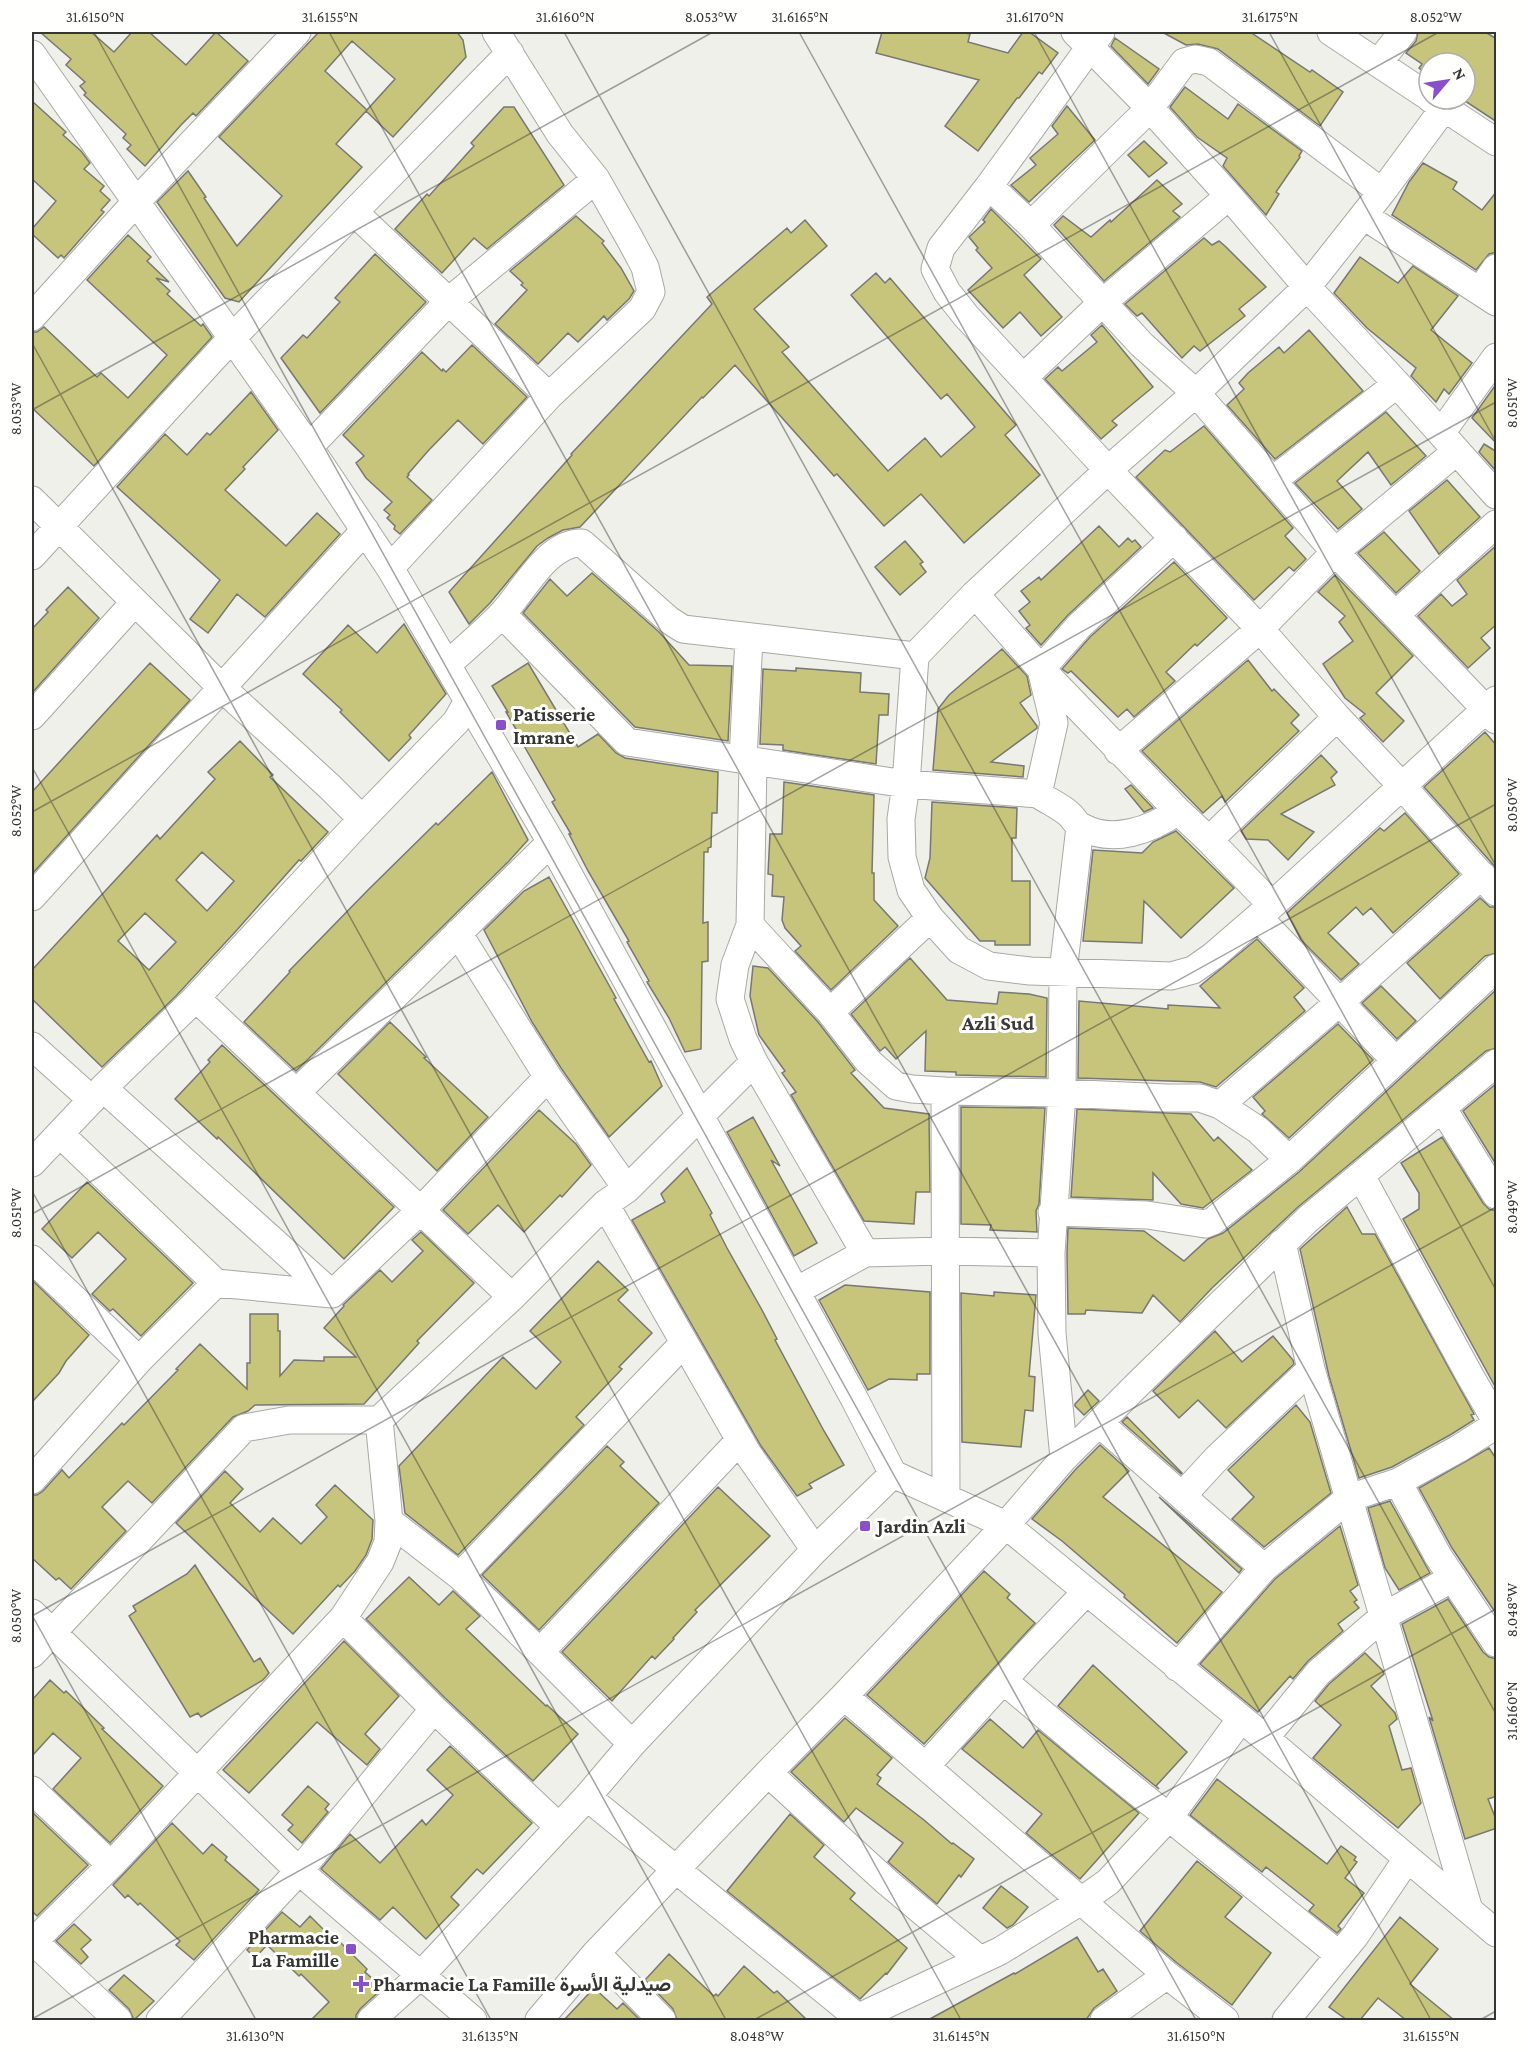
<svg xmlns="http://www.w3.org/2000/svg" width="1528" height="2052" viewBox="0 0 1528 2052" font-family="'Crimson Pro',Vazirmatn,serif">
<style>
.building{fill:#c7c57b;stroke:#777773;stroke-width:1.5;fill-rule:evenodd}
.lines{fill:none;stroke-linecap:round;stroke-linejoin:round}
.street-casing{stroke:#a8a8a4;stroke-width:29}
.street{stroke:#fff;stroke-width:27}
.ticks{fill:none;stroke:#353533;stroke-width:1.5;stroke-opacity:0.45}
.poi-dot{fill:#8a50c7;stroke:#fffffe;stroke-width:2}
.labels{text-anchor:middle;stroke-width:6;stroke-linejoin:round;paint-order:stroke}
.poi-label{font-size:20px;font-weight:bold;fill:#353533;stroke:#fffffe;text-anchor:start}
.neighbourhood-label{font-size:21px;font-weight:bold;fill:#3b3b37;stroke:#fffffe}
.neatline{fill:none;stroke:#353533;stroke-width:2}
.ticks-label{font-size:15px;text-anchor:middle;fill:#353533}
</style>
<rect width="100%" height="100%" fill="#f0f0eb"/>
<path class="building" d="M40,32H91L114,52L132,32H149L186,65L216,32L248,61L196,116L193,113L181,125L145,166L127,149L131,145L123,138L126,134L84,95L86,93L80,86L85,82L66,65L71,59Z
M319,32H457L463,40L466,57L393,137L366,111L395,79L352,41L325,71L367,110L336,144L362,167L239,302L225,298L157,202L188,171L206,197L204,198L237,246L282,196L219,137Z
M882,32H959L970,34L968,42L1008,53L1023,32H1029L1058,53L1042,74L1039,72L1019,98H1017L978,151L945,126L979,80L876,53Z
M1162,32H1250L1310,72L1312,70L1343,92L1320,126L1218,49L1198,44L1186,45Z
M1418,32H1485L1497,39V122L1462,99H1465V63H1429V76L1419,68L1422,64L1406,53L1416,41Z
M1115,38L1159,69L1148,84L1111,46Z
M1185,87L1228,119L1238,104L1302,151L1299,156L1300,157L1276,192L1279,194L1266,215L1223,166L1227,158L1197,137L1170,107Z
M32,101L66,132L63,135L81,151L90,163L84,169L104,186L100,191L110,200L101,210L104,212L64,258L61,255L58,258L32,234V229L56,201L32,179Z
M1067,106L1095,140L1029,202L1011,185L1036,165L1030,158L1058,134L1052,126Z
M504,107H514L564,185L487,249L474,238L442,273L395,229L427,194L429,196L474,146L471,143Z
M1144,141L1167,163L1149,177L1128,155Z
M1423,163L1457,182L1453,189L1482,210L1497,191V252L1489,254L1476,270L1392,215L1409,182Z
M1157,180L1182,204L1173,211L1180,217L1104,281L1054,225L1063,216L1091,237L1110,220L1111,222Z
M991,209L1041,259L1024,275L1062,317L1041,336L1020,312L1003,328L968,290L992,268L976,250L978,248L969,237L985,222L983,220Z
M576,216L604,241L602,243L621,268L634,291L629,299L607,320L604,316L578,342L568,333L538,364L495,324L527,290L521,285L523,283L510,271Z
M805,220L827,246L754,309L789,347L782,352L888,471L925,438L941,457L975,427L947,394L941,399L851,295L876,273L885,283L890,278L1016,425L1005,435L1040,475L964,543L921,494L884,526L837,474L834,476L735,365L703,398L702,397L580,527L563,530L548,538L537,546L490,603L469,624L449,592L572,455L571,454L712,304L707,297L787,228L791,233Z
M128,235L151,257L147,261L169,282L156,278L170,291L167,294L201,326L203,324L212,337L94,466L32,408V332H37L44,327L97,377L101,373L128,398L167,355L87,280Z
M1204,238L1212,245L1219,241L1225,246L1266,287L1239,309L1245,316L1200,351L1194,346L1182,358L1142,313L1137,316L1125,304Z
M375,254L426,302L320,413L281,358L303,335L307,338L340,302L335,298Z
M1360,257L1398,283L1413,266L1458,296L1431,330L1472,363L1449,394L1444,389L1436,402L1411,376L1416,368L1367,328L1334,293Z
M1102,325L1153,387L1112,421L1117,425L1101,439L1045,379L1058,367L1062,371L1097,342L1091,335Z
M1309,330L1363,391L1275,459L1227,405L1244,389L1239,383L1248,373L1279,347L1284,353Z
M472,345L527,397L483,444L458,420L428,451L408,474L409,475L407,477L432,500L400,534L394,529L395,526L387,518L390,515L384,510L392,502L366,478L356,463L364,456L343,435L422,352L442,371L443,369L446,372Z
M1497,383V444L1472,418Z
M251,392L278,430L243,467L245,469L225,490L286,546L317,513L340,534L265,617L237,594L208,633L190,619L220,580L117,487L165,434L187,455L207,433L210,435Z
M1386,412L1426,456L1391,485L1368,452L1337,481L1362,509L1338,529L1295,483Z
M1204,426L1293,528L1285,536L1306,559L1294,571L1289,567L1254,600L1136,477L1165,450L1170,452Z
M1484,444L1497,452V472L1479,452Z
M1447,480L1480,517L1439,554L1409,511Z
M1099,526L1119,547L1128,538L1132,542L1135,540L1141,547L1068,615L1041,645L1026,628L1030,625L1019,611L1030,602L1021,591L1039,577L1041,580Z
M1384,532L1420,571L1396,593L1358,553Z
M905,541L923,562L920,564L926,572L900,595L875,567Z
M1497,545V624L1481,638L1490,648L1468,668L1418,616L1441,594L1452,606L1467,594L1457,580Z
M1174,562L1227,618L1197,646L1195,644L1166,672L1175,681L1134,717L1127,709L1118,717L1071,671L1068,673L1062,669L1090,637Z
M592,573L659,632L689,665L732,666L728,741L635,727L523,613L550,579L567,596Z
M1335,575L1413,656L1376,693L1404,721L1383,742L1360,718L1365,714L1345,698L1323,664L1353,641L1339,622L1345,616L1318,592Z
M68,587L99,618L32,693V629L48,612L46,610Z
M404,624L446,694L409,735L411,738L389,761L340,712L342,710L303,674L348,625L377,653Z
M1002,649L1027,676L1031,695L1020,703L1037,726V728L991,762L1024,766L1023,777L933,770L938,709L949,695Z
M1248,660L1272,691L1274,689L1299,715L1291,723L1299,731L1225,802L1222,796L1203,813L1142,751Z
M150,663L190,700L32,874V792Z
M528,663L578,747L598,734L616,753L625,758L718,772L717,813H712L711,847L708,848V852H704L703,923L708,922V961L702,962L701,1049L685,1052L669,1018L647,982L649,981L627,942L629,941L588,871L569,834H571L552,802L555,800L519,737L520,736L506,712H508L492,686Z
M796,668L861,673L860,692L889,694L888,715H879L876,764L783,750V745L760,744L763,669L796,671Z
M1485,732L1497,746V869L1424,787Z
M240,741L273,775L270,777L328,832L301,861L299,860L236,931L176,996L102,1067L32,999V970L157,835L160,839L215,779L208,772ZM202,852L234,881L207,911L176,880ZM145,913L176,942L149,970L118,941Z
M1321,755L1337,772L1331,778L1335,785L1281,814L1314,832L1288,860L1268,840L1246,839L1241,831Z
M492,772L528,840L509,861L296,1071L244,1022L290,972L289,971L369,889L436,823L438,825Z
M784,782L874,795L872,873H874V900L898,926L831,990L795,951L801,946L785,928L782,920L784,897L772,896L773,875L768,874L770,834H782Z
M1131,785L1153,808L1144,812L1125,789Z
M932,802L1017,808L1016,838H1012V881H1030V945H995V941H980L925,878L930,858Z
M1405,813L1459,874L1393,933L1371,908L1363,915L1356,907L1328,933L1359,964L1341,980L1301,940L1287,913L1380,828L1384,831Z
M1176,831L1234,888L1181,938L1144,901L1142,943L1083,941L1093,850L1142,853L1153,842Z
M549,877L616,998L614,999L649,1062L651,1061L662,1086L609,1137L561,1068L532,1022L484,930L524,891Z
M1480,898L1490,907H1497V953L1485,956L1440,999L1407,963Z
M1257,939L1304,988L1294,997L1305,1011L1216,1087L1200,1082L1078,1078L1079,1001L1168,1009V1005L1220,1008L1200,986Z
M910,958L947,1000L997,1004L999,992L1029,994L1047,998L1046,1077L956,1075V1072L925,1071L926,1031L896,1059L885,1047L880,1051L851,1014Z
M753,966L768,968L818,1022L855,1070L851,1073L884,1108L929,1114L930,1192H916L914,1224L864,1221L791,1095L796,1092L782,1073L785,1071L759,1035L750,996Z
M1381,986L1416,1021L1397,1039L1362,1003Z
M1497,989V1048L1486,1051L1298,1207L1212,1288L1180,1322L1153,1295L1142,1313L1086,1310L1085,1314H1068L1067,1253L1068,1228L1144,1231L1184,1261L1208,1239L1223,1233L1299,1172Z
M390,1022L426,1057L424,1058L488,1117L437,1171L338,1074Z
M1338,1024L1373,1060L1289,1138L1262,1114L1265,1111L1253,1097Z
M222,1045L394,1207L344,1259L218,1137L217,1139L175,1099L210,1062L208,1060Z
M1497,1083V1166L1463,1111Z
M961,1107L1045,1108L1039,1204L1036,1211L1037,1232L990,1230L991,1225L961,1224Z
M1077,1109L1191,1114L1214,1141L1218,1137L1252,1170L1203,1208L1181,1204L1153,1173V1200L1071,1197Z
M539,1110L576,1144L591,1165L562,1197L560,1195L524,1232L498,1205L468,1234L443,1210Z
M753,1117L780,1166L771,1160L817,1243L794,1256L727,1132Z
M1442,1137L1483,1203L1489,1209L1497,1211V1390L1403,1219L1419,1209V1193L1401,1163Z
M687,1168L712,1213L710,1215L727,1248L762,1310L777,1339L775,1340L824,1431L844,1465L809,1484L812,1488L797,1496L761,1446L632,1220L665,1202L661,1194Z
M87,1182L193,1283L141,1336L113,1309L110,1311L92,1294L126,1259L98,1232L72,1258L42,1229Z
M1347,1207L1362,1234H1375L1474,1414L1471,1415L1474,1420L1450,1435L1392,1467L1359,1478L1329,1376L1300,1249Z
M421,1232L474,1283L417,1341L419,1343L364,1404L255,1405L248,1411L233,1417L152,1503L128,1481L102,1507L126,1531L71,1589L59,1578L56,1580L32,1558V1495H37L43,1491L62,1470L69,1478L122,1423L124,1425L178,1370L176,1369L200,1344L247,1389V1363H250V1314H278V1331H280V1376L294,1360L324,1361V1357H356L324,1328L344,1306L343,1305L380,1270L392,1282L423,1251L412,1240Z
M598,1261L628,1290L618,1300L652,1333L619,1367L622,1369L576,1417L584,1425L458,1555L405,1513L399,1466L503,1357L536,1389L561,1362L530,1331Z
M32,1280L89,1335L66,1361L59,1373L32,1402Z
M845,1285L930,1292V1374H917V1380L889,1379L868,1390L819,1300Z
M994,1292L1036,1295L1029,1376L1035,1377L1033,1411L1025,1410L1021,1447L962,1442L961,1293L994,1296Z
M1215,1331L1242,1362L1273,1336L1293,1360L1294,1364L1226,1428L1198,1400L1179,1418L1153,1391Z
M1088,1390L1099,1401L1084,1415L1075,1406V1404Z
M1296,1405L1310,1422L1331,1493L1264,1547L1232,1519L1254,1497L1228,1470Z
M1127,1417L1182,1473L1181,1474L1122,1422Z
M1100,1445L1129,1471L1103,1497L1222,1592L1177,1643L1124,1597L1125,1595L1062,1541L1032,1519L1076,1469Z
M607,1446L624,1462L620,1466L659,1503L539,1630L482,1575Z
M1489,1448L1497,1460V1615L1452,1548L1419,1488Z
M225,1471L243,1489L230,1503L260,1532L273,1518L301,1544L327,1517L316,1505L335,1485L373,1520L372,1539L366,1555L355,1571L340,1587L338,1585L293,1634L176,1523Z
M718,1487L770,1536L695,1610L697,1612L673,1638L674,1639L655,1659L652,1656L612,1701L562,1652Z
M1159,1497L1242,1569L1239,1573Z
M1390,1501L1430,1573L1399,1590L1385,1568L1368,1508Z
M1340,1526L1358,1585L1350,1591L1357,1600L1354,1602L1359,1608L1338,1624L1343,1631L1308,1661L1293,1679L1290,1676L1258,1712L1200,1664L1275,1579Z
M195,1565L254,1662L260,1658L269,1673L263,1680L201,1717L198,1713L190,1717L129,1616L136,1611L133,1606L187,1574Z
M984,1571L1010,1594L1007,1598L1035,1623L924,1744L867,1695Z
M409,1577L439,1605L453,1591L480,1616L466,1629L546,1706L547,1705L578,1734L533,1781L445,1698L366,1619Z
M1448,1599L1483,1652L1489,1657L1497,1659V1796L1488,1799L1497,1822V1828L1465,1839L1429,1717L1433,1721L1402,1624Z
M344,1641L399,1696L365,1734L380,1749L367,1765L317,1722L249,1793L223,1770Z
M1365,1653L1383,1671L1384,1674L1371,1686L1395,1713L1397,1719L1389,1726L1402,1770L1411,1768L1421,1803L1398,1828L1313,1758L1341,1725L1315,1701L1329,1684Z
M1093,1665L1187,1752L1156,1786L1159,1789L1058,1706Z
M50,1680L64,1693L66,1691L104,1728L102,1729L163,1786L110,1843L53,1789L81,1758L53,1733L32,1756V1700Z
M845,1718L892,1758L877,1775L881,1778L877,1784L924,1820L952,1844L953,1843L974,1859L961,1877L959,1875L937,1904L888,1862L903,1843L856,1808L844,1822L791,1772Z
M990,1719L1023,1748L1038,1730L1139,1813L1080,1879L1026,1833L1042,1814L962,1749Z
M450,1746L532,1823L483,1874L477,1869L451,1897L459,1905L426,1939L393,1907L380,1920L321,1869L350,1834L380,1863L422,1820L426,1825L453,1795L427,1770Z
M1217,1779L1327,1864L1341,1846L1356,1857L1354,1860L1357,1862L1345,1878L1364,1893L1338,1926L1341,1929L1337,1933L1309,1911L1314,1905L1266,1867L1262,1872L1190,1815Z
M308,1786L329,1804L325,1809L328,1812L302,1843L288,1830L293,1825L282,1815Z
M32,1812L88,1865L37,1916L32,1911Z
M790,1814L824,1845L814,1857L855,1893L850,1899L907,1948L887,1974L886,1973L860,1999L727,1891Z
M172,1823L203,1854L212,1844L227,1857L225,1860L259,1890L194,1960L176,1945L180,1941L140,1903L138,1905L128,1895L125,1898L113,1885Z
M1197,1861L1242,1897L1225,1917L1271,1953L1232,2005L1177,1963L1140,1931Z
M1001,1886L1028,1907L1013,1925L1007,1928L983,1908Z
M282,1912L300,1927L310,1916L337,1943L339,1941L367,1969L365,1972L383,1988L360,2009L356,2015V2020H311L329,2002L301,1974L299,1976L267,1945L255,1958L247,1950Z
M1400,1917L1438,1949L1410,1984L1454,2020H1406L1378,1998L1360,2020H1347L1329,2007Z
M74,1924L91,1940L81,1949L88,1957L81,1964L56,1941Z
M1077,1937L1098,1972L1103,1969L1117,1991L1094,2008L1086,2020H928L1014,1973L1015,1974Z
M669,1954L714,1996L716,1994L718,1996L744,1966L774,1993L777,1991L807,2020H677L673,2009L645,1980Z
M124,1975L154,2001L134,2020L129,2009L109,1990Z
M594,1988L617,2009L623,2003L640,2020H564Z"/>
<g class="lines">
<defs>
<path id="street" d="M1075,32L1150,108L1229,196L1307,287L1397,384L1496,495
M1101,32L989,186L941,248L935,269L947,292L966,316L1108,470L1260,629L1337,717L1402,786L1496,892
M1331,32L1429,97
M32,54L309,447L390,568L551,842L854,1398L893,1474L1006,1525L1265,1738L1496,1933
M1379,62L1403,32
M1431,99L1496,142
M1444,108L1382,192L1307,287L1196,393L1108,470L975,594L915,656L906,784L901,819L902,857L911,890L930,918L959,950L989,966L1030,971L1171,976L1193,970L1213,956L1272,905L1496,700
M989,186L1031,225L1142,345L1196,393L1335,552L1496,720
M354,212L549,396
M1364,216L1496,302
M1031,225L1150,108L1184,62L1195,59L1209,62L1382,192
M1480,291L1496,268
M32,317L136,202L297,32
M1024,377L1102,303L1229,196
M1441,433L1496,357
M309,447L449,301L596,179
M1272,481L1397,384
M32,500L221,687L330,787L362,819
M1174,538L1079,626L1041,669L1054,723L1038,794C1048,801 1060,806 1069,814C1074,818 1076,825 1082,827C1113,844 1151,830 1178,811L1209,840
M32,556L231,339L354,212L510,53
M390,568L549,396L642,309L651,292L645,267L630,239L596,179L560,134L496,32
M975,594L1041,669L1178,811
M502,614L627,742L906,784L1038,794
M1395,615L1496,524
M447,665C465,648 485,632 502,614C523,592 548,541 582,543L669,620L683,629L915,656
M32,716L134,603
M1118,751L1260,629L1335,552L1457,451
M743,760L749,637
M32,897L365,530
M1272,905L1209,840L1337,717
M1258,917L1396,1061
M750,925L830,1012L868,1061L896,1086L912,1089L945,1091L1062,1093L1167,1098H1200L1220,1105L1258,1130L1289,1160
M458,933L548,1077L627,1189
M196,998L512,1297
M830,1012L930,918
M32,1046L92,1100
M754,1062L865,1253
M103,1088L332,1294
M945,1091L946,1498
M297,1092L551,842
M1220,1105L1350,993L1482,875
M1443,1109L1496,1195
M60,1134L216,1283L332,1294L421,1210L548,1077
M32,1163L103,1088L196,998L362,819L456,722L468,701
M1361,1176L1470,1376L1496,1421
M605,1204L748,1454L815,1550
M1052,1212L1147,1215L1205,1224L1213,1221L1289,1160L1496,968
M1282,1243L1311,1369L1469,1910
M32,1259L139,1360
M796,1291L865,1253L945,1251L1051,1253
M1099,1423L1264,1568
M1064,1458L1052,1333L1051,1253L1062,1093L1063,972L1080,827
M32,1480L139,1360L216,1283
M1398,1482L1438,1556L1496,1643
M1182,1496L1217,1458L1311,1369
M389,1521L460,1576L540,1652L632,1744
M460,1576L684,1343
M32,1613L299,1871L473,2020
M343,1618L434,1709L559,1827
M540,1652L740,1440
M32,1654L244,1428L289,1420H379L512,1297L605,1204L627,1189L754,1062L743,1039L730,999L735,965L750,925L753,762
M1177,1667L1264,1568L1349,1498L1398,1482L1458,1449L1496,1425
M1004,1681L1094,1757L1338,1954
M844,1696L1167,1975L1225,2020
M1265,1738L1318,1673L1384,1616L1453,1578
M926,1766L1026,1655L1086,1592
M768,1773L887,1882L980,1960
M32,1790L111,1865
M587,1797L861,2020
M32,1940L118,2020
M32,1943L111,1865L343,1618L380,1562L388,1542L389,1521L379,1420
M596,1953L662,2020
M160,2020L299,1871L434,1709
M371,2020L420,1976L587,1797L632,1744L815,1550L893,1474
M539,2020L596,1953L768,1773L844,1696L1006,1525L1064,1458L1139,1383L1308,1219L1496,1063
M853,2020L1000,1951L1081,1901L1108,1882L1169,1817L1240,1720
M1104,2020L1167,1975
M1286,2020L1355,1936L1407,1859"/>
</defs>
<use href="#street" class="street-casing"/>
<use href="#street" class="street"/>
</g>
<path class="ticks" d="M94,32L1196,2020M329,32L1431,2020M564,32L1496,1714M799,32L1496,1290M1034,32L1496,866M1269,32L1496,442M32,343L961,2020M32,410L713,32M32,767L726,2020M32,812L1439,32M32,1191L491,2020M32,1214L1496,402M32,1615L256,2020M32,1616L1496,804M32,2019L1496,1207M754,2020L1496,1609M1480,2020L1496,2011"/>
<g class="poi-dot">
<rect x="495" y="719" width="12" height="12" rx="3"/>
<rect x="859" y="1520" width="12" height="12" rx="3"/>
<rect x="345" y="1943" width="12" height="12" rx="3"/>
<path d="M358 1975h6v6h6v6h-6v6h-6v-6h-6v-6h6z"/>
</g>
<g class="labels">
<g class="poi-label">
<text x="513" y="721">Patisserie<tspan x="513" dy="23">Imrane</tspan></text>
<text x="877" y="1533">Jardin Azli</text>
<text x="339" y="1944" text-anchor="end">Pharmacie<tspan x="339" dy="23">La Famille</tspan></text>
<text x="373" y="1991">Pharmacie La Famille صيدلية الأسرة</text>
</g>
<g class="neighbourhood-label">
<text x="998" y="1030">Azli Sud</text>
</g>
</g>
<rect width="1528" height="2052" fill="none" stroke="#fffffe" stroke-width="66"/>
<g transform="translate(1447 81) rotate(61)"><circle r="28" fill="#fffffe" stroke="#aeaead" stroke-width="1.5"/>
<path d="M0-4.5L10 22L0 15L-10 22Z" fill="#8a50c7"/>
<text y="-9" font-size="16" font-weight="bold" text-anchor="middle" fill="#353533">N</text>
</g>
<rect x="33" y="33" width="1462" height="1986" class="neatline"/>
<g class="ticks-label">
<text x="95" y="22">31.6150°N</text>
<text x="330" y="22">31.6155°N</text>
<text x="565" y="22">31.6160°N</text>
<text x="711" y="22">8.053°W</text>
<text x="800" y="22">31.6165°N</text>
<text x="1035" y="22">31.6170°N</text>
<text x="1270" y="22">31.6175°N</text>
<text x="1436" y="22">8.052°W</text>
<text transform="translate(1512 403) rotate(-90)" y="5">8.051°W</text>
<text transform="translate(16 409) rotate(-90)" y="5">8.053°W</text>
<text transform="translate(1512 805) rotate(-90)" y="5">8.050°W</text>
<text transform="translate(16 811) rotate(-90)" y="5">8.052°W</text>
<text transform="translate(1512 1207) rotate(-90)" y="5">8.049°W</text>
<text transform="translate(16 1213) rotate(-90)" y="5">8.051°W</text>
<text transform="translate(1512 1610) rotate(-90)" y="5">8.048°W</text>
<text transform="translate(16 1616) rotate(-90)" y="5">8.050°W</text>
<text transform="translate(1512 1711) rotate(-90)" y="5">31.6160°N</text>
<text x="255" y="2041">31.6130°N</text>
<text x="490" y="2041">31.6135°N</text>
<text x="757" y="2041">8.048°W</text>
<text x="961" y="2041">31.6145°N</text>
<text x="1196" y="2041">31.6150°N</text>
<text x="1431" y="2041">31.6155°N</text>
</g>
</svg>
